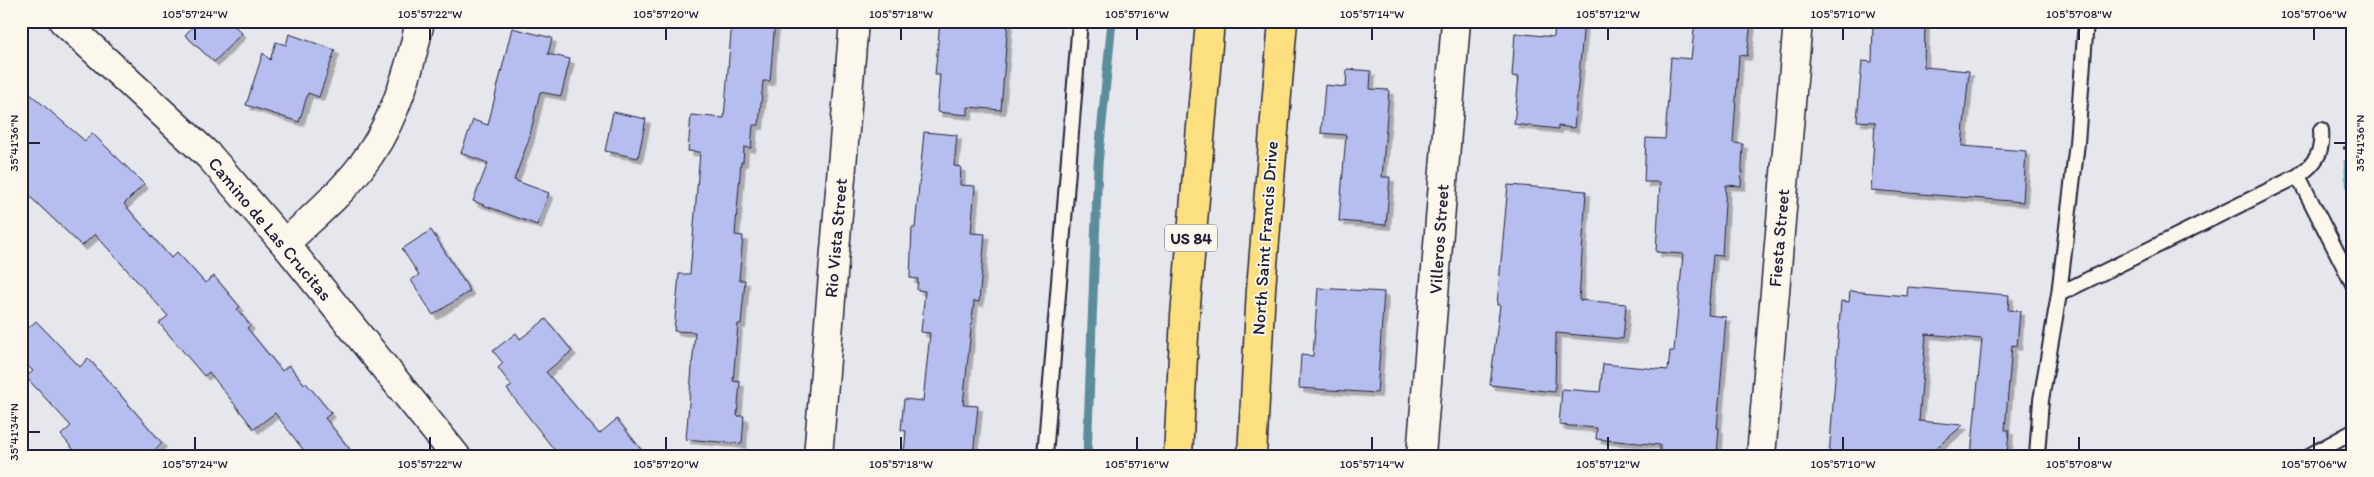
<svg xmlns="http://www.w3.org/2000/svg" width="2374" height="477" viewBox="0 0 2374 477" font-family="Itim,sans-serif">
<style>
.water{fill:#83d4db;stroke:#5c8d9b}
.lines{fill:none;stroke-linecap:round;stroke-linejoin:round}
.stream{stroke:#5c8d9b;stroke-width:9}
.building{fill:#b6beef;stroke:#22223b;filter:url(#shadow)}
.lane-casing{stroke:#22223b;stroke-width:18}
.street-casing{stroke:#22223b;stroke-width:31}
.highway-casing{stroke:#22223b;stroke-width:31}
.path{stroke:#22223b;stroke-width:3;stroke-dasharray:4 4;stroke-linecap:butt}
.lane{stroke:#fbf7ec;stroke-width:14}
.street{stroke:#fbf7ec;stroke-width:28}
.highway{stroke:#fce080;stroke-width:28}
.ticks{fill:none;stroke:#22223b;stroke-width:2}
.labels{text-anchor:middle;stroke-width:4;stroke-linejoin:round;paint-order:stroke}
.shield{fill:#fbf7ec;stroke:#636270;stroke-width:1}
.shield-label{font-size:16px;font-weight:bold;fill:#22223b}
.street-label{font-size:18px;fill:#22223b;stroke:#fbf7ec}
.neatline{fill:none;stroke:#22223b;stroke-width:2}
.ticks-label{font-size:12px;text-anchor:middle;fill:#22223b}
</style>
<defs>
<filter id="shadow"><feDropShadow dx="4.5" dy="4.5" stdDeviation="0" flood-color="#0004"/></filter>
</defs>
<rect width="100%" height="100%" fill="#e6e6ed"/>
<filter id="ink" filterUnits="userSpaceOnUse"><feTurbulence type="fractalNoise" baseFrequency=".02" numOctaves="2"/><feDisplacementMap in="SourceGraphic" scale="10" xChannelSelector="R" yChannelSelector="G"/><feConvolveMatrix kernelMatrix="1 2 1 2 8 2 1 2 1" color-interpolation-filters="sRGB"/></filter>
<g filter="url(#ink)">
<path class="water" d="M2344,161H2353V186L2347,188Z"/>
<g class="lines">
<path class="stream" d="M1087,456L1098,164L1112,21"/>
</g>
<path class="building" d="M198,21H229L242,33L214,62L185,35Z
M732,21H775L770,81H763L759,125H753L751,148L744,147L743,162H741L735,235L743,236L739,280H745L741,324H738L733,381L740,382L737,416H744L742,444L686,439L695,332L674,331L679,274H690L700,152L688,151L691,115L724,118Z
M940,21H1008L1001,110L968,107V115L937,112L940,75H935Z
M1555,21H1584L1574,128L1558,126V129L1514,124L1519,77L1512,76L1515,33L1554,37Z
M1695,21H1751L1747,56L1739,55L1733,143L1743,144L1741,186L1726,185L1722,256L1713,255L1708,315L1726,317L1717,428H1719L1717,456H1660V445L1596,439L1597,428L1559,425L1562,389L1600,392L1603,364L1668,370L1670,351H1674L1683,254L1656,252L1660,182H1644L1646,138L1665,139L1671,57L1691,59Z
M1873,21H1925L1924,67L1969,71L1962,146L2026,151L2023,202L1871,190L1875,122L1857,121L1862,61L1872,62Z
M512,28L552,38L548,54L570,59L561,96L540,92L529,139L514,180L549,193L537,225L473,201L488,163L461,153L473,120L488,125Z
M289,34L335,50L319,97L308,93L299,122L246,105L263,53L270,60L276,42L286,45Z
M1347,69L1371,71L1370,89L1389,90L1382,177H1390L1386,225L1339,221L1346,135L1321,133L1325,85L1346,87Z
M21,86L85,141L92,133L144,184L124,204L171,258L177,252L205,283L214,276L240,307L237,309L250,325L247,328L282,371L289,365L304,384L306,383L331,413L325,418L355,456H308L275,413L254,429L209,372L204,376L159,323L168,316L95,234L82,246L21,188Z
M613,112L646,119L638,158L605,151Z
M924,132L957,135L954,166L961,167L960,185L975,186L971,233L985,234L979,302L974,301L963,405L978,406L973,456H912L904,454L906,431L901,430L904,399L923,401L930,333L921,332L925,291L917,290L918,279L910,278L912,228H915Z
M1508,185L1586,191L1579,300L1626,304L1623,339L1556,333L1555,392L1490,385L1500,305H1497Z
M431,230L470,291L433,315L411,280L419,275L402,249Z
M1908,287L2009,295L2008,310L2020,311L2017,346L2012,345L2005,430H2009L2007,456H1971L1982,339L1926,334L1919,421L1963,425L1927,456H1829L1841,301L1849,302L1850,291L1907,296Z
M1318,288L1384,292L1377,393L1299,388L1301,355L1313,356Z
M546,319L572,351L546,372L599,434L617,419L646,456H559L507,389L512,386L498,368L503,363L493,351L516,333L520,339Z
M36,321L80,367L88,358L162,443L148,456H79L61,435L71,426L26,377L33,371L21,359V335Z"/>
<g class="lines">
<defs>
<path id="lane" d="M2298,176L2353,284
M2059,294L2298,176C2316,163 2323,153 2321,130
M1045,456L1080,21
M2037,456L2041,400L2059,294L2077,143L2086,21
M2309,456L2353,432"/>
<path id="street" d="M63,21L210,157L285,244L456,456
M285,244C310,219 339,196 360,168C392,128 410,71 420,21
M818,456L854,21
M1421,456L1456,21
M1761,456L1798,21"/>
<path id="highway" d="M1178,456L1185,316L1210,21
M1252,456L1261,289L1283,21"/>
</defs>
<use href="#lane" class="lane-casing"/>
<use href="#street" class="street-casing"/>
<use href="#highway" class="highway-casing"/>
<path class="path" d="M2343,148H2353"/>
<use href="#lane" class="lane"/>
<use href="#street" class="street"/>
<use href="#highway" class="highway"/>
</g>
</g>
<path class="ticks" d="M195,28V40M430,28V40M666,28V40M901,28V40M1137,28V40M1372,28V40M1608,28V40M1843,28V40M2079,28V40M2314,28V40M28,143H40M2334,143H2346M28,432H40M195,437V450M430,437V450M666,437V450M901,437V450M1137,437V450M1372,437V450M1608,437V450M1843,437V450M2079,437V450M2314,437V450"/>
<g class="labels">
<rect class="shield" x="1165" y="224.5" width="52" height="27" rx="4"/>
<g class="shield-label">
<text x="1191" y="244">US 84</text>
</g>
<g class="street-label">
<text transform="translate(270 229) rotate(50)" y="6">Camino de Las Crucitas</text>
<text transform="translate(836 238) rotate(-85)" y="6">Rio Vista Street</text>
<text transform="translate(1265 238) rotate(-86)" y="6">North Saint Francis Drive</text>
<text transform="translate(1779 238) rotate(-85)" y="6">Fiesta Street</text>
<text transform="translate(1439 239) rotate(-86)" y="6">Villeros Street</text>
</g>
</g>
<rect width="2374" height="477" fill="none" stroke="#fbf7ec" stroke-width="55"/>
<rect x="28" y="28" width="2318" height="422" class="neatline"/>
<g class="ticks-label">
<text x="195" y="18">105°57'24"W</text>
<text x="430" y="18">105°57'22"W</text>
<text x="666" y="18">105°57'20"W</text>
<text x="901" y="18">105°57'18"W</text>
<text x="1137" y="18">105°57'16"W</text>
<text x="1372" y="18">105°57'14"W</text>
<text x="1608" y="18">105°57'12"W</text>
<text x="1843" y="18">105°57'10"W</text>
<text x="2079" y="18">105°57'08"W</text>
<text x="2314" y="18">105°57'06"W</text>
<text transform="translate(14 143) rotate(-90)" y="4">35°41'36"N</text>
<text transform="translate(2360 143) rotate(-90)" y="4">35°41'36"N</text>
<text transform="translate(14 432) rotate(-90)" y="4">35°41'34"N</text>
<text x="195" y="468">105°57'24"W</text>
<text x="430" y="468">105°57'22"W</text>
<text x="666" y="468">105°57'20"W</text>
<text x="901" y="468">105°57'18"W</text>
<text x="1137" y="468">105°57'16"W</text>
<text x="1372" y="468">105°57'14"W</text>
<text x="1608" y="468">105°57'12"W</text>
<text x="1843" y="468">105°57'10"W</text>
<text x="2079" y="468">105°57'08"W</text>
<text x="2314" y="468">105°57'06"W</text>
</g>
</svg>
